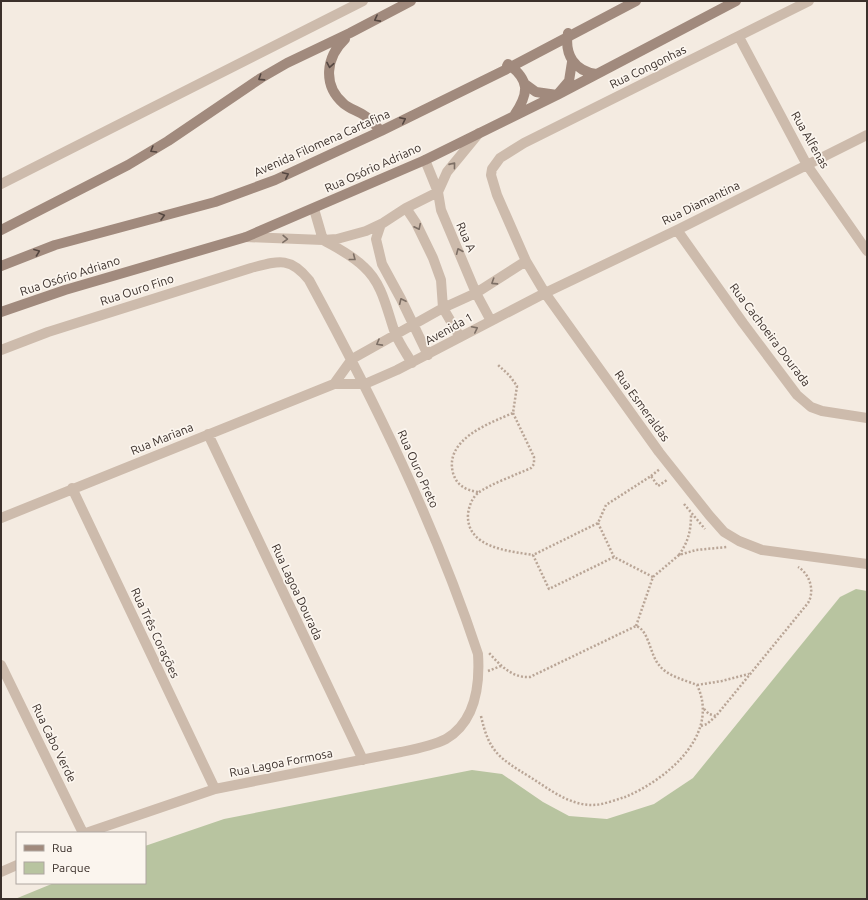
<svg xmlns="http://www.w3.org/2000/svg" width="868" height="900" viewBox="0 0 868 900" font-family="Ubuntu,sans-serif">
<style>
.green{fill:#b8c4a0}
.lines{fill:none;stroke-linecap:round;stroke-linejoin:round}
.path{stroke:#b9a596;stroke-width:2.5;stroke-dasharray:2 2;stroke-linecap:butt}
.street{stroke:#cdbbac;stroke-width:10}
.secondary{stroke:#a18a7d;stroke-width:10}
.oneway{stroke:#544640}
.oneway2{stroke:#7d6f65}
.labels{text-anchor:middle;stroke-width:3.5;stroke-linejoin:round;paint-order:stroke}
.street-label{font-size:12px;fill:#3b302b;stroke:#fbf5ee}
</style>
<rect width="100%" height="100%" fill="#f4ebe1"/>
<path class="green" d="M856,589L867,591V899H15L54,883H145V846L224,819L472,770L502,774L543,802L569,816L607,819L654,804L693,778L840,597Z"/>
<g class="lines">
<path class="path" d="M513,413L534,457V464L531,468C518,474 488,485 478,493C472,498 469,506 468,514C466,548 509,551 533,555
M651,476L660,469
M478,492C466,490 457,486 453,473C444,439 490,423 513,413L517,386L509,375L498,365
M684,504L705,529
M598,523L614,557
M679,555C688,542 691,531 691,515
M653,577L614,557L549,589L533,555L598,523L606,505L651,476L658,486L667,480
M636,626L653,577L679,555L696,550L727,547
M488,671L501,666
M697,685L722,681L749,674
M704,709L709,714L716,716
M481,716C489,752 499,758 530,777C549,789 569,805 592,805C603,805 615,800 625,797C666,780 721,735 697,685C685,680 667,676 659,665C650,655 649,630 636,626L530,677C512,678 501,666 489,653
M701,726L707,724L716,716L808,603C815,591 810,574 798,567"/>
<path class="street" d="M809,1L524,143L500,158L492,169L491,175L497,195L526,261L545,293L659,452L709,515L724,532L739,541L762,550L867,564
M739,37L807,165L867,251
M425,160L438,192L441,210L476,293L491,321
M1,184L363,1
M406,208L416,223L433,258L441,280L443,308L460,337
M314,209L323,240C337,248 352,255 364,267C383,284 387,311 395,333C399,343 406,353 412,363
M381,224L376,239L382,264L401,299L428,355
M677,230L743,323L797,395L811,407L822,411L867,418
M246,237L323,240L337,239L366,231L383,223L406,208L438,192L447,172L479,133
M1,350L48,332L251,268C278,261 290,256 309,280C374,400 435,524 478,654C480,685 476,721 446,739C432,746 416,749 401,752L215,789L86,833
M334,384L352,359L443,308L476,293L526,261
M208,434L363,760
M72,488L215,789
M1,518L334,384H365L397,370L545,293L677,230L867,135
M1,665L83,833
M1,872L17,865"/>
<path class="secondary" d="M568,33C564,55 575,71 596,74
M345,39C326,57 322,85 344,104C350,109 358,111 365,116C371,120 376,126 381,131
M507,66L508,64C530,80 529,93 515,114
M525,84L536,92L557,95L569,81L572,62
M1,230L128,165L168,141L261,78L287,63L350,33L411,1
M1,266L55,245L215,202L275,180L381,131L505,70L636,1
M1,312L65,290L246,237L425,160L557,95L736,1"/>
</g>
<defs><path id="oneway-chevron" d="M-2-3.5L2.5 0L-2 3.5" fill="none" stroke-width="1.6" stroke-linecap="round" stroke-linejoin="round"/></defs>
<g class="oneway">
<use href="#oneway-chevron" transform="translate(377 19) rotate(152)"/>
<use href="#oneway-chevron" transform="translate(330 65) rotate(100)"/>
<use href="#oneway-chevron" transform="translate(261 78) rotate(147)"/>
<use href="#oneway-chevron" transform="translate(403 120) rotate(-26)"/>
<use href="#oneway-chevron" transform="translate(153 150) rotate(149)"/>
<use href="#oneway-chevron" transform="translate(286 175) rotate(-25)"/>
<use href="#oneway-chevron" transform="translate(162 216) rotate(-15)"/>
<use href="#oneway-chevron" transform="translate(37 252) rotate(-21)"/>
</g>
<g class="oneway2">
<use href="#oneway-chevron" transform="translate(453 165) rotate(-51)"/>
<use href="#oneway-chevron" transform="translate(418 227) rotate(64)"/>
<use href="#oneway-chevron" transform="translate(285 239) rotate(2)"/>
<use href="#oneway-chevron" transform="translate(459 251) rotate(-113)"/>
<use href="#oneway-chevron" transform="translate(353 258) rotate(38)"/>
<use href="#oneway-chevron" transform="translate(494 282) rotate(147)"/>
<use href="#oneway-chevron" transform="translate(402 301) rotate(-115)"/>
<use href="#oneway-chevron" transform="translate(475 329) rotate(-27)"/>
<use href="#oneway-chevron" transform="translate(379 343) rotate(151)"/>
</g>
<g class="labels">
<g class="street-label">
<text transform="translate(648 67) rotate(-26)" y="4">Rua Congonhas</text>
<text transform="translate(810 140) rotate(60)" y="4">Rua Alfenas</text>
<text transform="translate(322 143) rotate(-24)" y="4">Avenida Filomena Cartafina</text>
<text transform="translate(373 168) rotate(-24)" y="4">Rua Osório Adriano</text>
<text transform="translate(701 203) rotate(-26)" y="4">Rua Diamantina</text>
<text transform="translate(466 237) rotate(66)" y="4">Rua A</text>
<text transform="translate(70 276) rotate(-18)" y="4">Rua Osório Adriano</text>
<text transform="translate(137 290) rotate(-18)" y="4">Rua Ouro Fino</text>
<text transform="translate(449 329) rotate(-29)" y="4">Avenida 1</text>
<text transform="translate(770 335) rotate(53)" y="4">Rua Cachoeira Dourada</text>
<text transform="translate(642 406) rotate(54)" y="4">Rua Esmeraldas</text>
<text transform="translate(162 439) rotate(-22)" y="4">Rua Mariana</text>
<text transform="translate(418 469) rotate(66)" y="4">Rua Ouro Preto</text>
<text transform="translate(297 592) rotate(65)" y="4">Rua Lagoa Dourada</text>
<text transform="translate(155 633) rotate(65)" y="4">Rua Três Corações</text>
<text transform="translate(54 743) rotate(64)" y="4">Rua Cabo Verde</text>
<text transform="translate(281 763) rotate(-11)" y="4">Rua Lagoa Formosa</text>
</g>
</g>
<rect width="868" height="900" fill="none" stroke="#3b302b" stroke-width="4"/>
<rect x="16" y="832" width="130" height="52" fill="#fbf5ee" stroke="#aea6a0"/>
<rect x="24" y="845" width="20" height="6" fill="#a18a7d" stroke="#aea6a0"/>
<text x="52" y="852" font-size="12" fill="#3b302b">Rua</text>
<rect x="24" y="862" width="20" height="12" fill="#b8c4a0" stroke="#aea6a0"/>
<text x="52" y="872" font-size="12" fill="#3b302b">Parque</text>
</svg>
